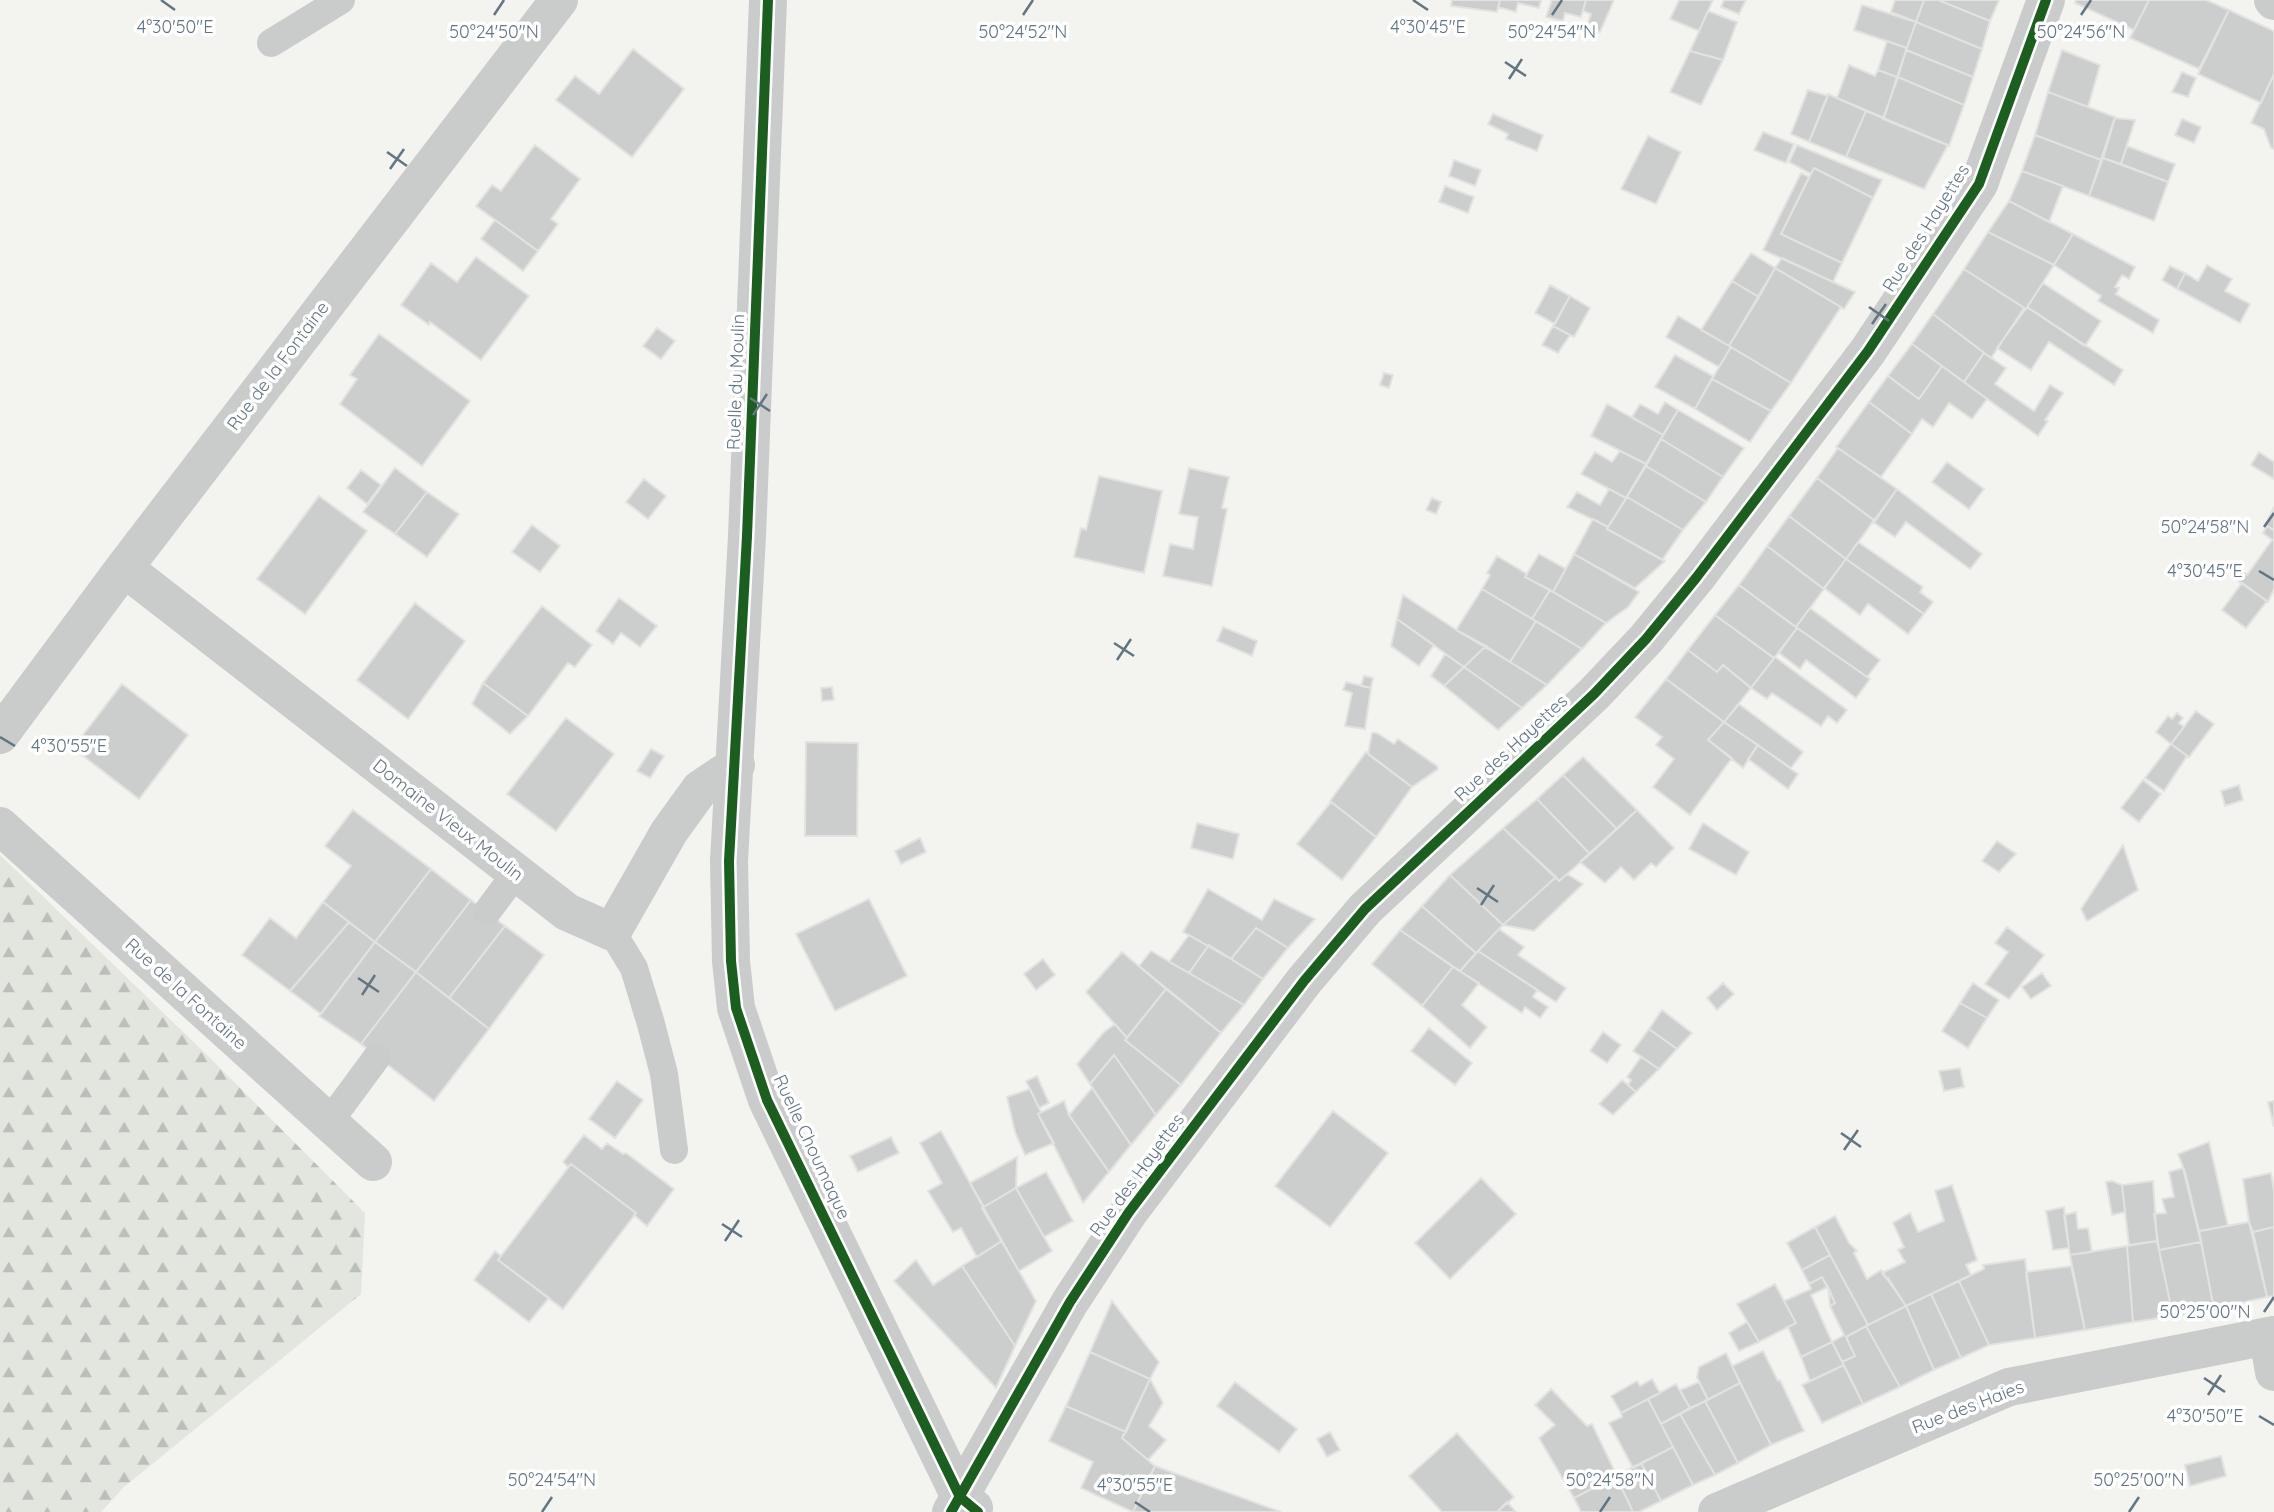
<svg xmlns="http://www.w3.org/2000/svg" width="2274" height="1512" viewBox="0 0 2274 1512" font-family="Quicksand,sans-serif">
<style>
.forest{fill:url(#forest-firs)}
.building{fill:#cccece;stroke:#e2e2e0;stroke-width:2}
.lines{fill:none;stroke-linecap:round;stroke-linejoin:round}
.service{stroke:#cacccc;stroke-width:28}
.minor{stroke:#cacccc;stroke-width:38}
.tertiary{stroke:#cacccc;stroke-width:38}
.cycleway-casing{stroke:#fff;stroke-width:15}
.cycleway{stroke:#1b5e20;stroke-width:10}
.ticks{fill:none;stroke:#627581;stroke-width:2.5}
.labels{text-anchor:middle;stroke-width:7;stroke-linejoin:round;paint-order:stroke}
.street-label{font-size:18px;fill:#627581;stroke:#fff}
.ticks-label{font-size:18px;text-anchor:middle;fill:#627581;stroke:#fff;stroke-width:7;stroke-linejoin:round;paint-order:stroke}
</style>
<defs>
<pattern id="forest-firs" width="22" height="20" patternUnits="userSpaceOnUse" patternTransform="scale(1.75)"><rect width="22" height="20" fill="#e2e6de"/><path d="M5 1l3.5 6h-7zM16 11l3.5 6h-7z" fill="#bbbfb9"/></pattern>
</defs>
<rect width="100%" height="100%" fill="#f3f3f0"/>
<path class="forest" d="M0,855L206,1054L365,1213L361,1294L124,1487L101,1512H0Z"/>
<path class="building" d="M1452,0H1500L1497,12L1451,6Z
M1500,0H1541L1539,8L1518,3L1516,12L1498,7Z
M1552,0H1586L1581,17L1565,13L1563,21L1546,17Z
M1586,0H1614L1600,32L1592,29L1593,25L1588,23L1591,14L1583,11Z
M1679,0H1713L1699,31L1670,19Z
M1724,0H1746L1739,14L1721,7Z
M1895,0H1924L1916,22L1891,12Z
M1924,0H1938L1990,21L1982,49L1916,22Z
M1938,0H1999L1990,21Z
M2076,0H2149L2134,30L2075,3Z
M2149,0H2206L2229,10L2199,69L2130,38Z
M1862,5L1916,22L1907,48L1854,30Z
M2229,10L2274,31V74L2261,103L2198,74Z
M1708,11L1737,22L1723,60L1690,51Z
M1916,22L1982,49L1973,77L1906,50Z
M1887,41L1907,48L1897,77L1878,70Z
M633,49L684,89L632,157L556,100L575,76L599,94Z
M1906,50L1973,77L1964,105L1898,77Z
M2062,50L2100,65L2088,107L2048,92Z
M1690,51L1723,60L1701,105L1670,92Z
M1849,65L1875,76L1878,70L1897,77L1884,118L1837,98Z
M2182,72L2196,78L2188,97L2172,92Z
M2274,74V149L2271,148L2264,129L2251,123Z
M1898,77L1964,105L1949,146L1883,119Z
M1808,90L1828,96L1809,142L1791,134Z
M2048,92L2115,117L2101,160L2035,135Z
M1828,94L1866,111L1846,157L1809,142Z
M1866,111L1948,145L1924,189L1846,157Z
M1493,114L1543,135L1537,151L1506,139L1508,134L1488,124Z
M2115,118L2135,120L2121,164L2103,158Z
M2182,119L2201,127L2194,143L2175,135Z
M1763,132L1794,144L1786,163L1754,150Z
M2035,135L2101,160L2089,196L2022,171Z
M1648,136L1681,152L1656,204L1621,189Z
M535,145L580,179L551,219L558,224L538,251L476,206L492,185L501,191Z
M1797,145L1882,180L1873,198L1814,168L1811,174L1789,162Z
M2127,146L2175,164L2168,182L2121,164Z
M2103,158L2168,182L2154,221L2089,196Z
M1454,160L1481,170L1475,186L1449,176Z
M1814,168L1873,198L1842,263L1781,234Z
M2022,171L2063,186L2049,222L2009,201Z
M1801,173L1809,177L1781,234L1842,263L1833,282L1763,250Z
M1445,186L1474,197L1468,213L1439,202Z
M2009,201L2073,234L2054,265L1988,232Z
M495,220L538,251L523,271L481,239Z
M1988,232L2054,265L2026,309L1964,269Z
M2073,234L2135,267L2129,279L2122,275L2115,287L2119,288L2116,294L2159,320L2153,333L2098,301L2101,296L2054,265Z
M1751,253L1775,268L1759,297L1732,281Z
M476,257L529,296L481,360L430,322L429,325L401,305L431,263L457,282Z
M1782,258L1833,282L1855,292L1844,309L1775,268Z
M2207,265L2232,279L2225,291L2250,304L2240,323L2177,289L2185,273L2198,281Z
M2170,266L2185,273L2177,289L2162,280Z
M1775,268L1841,307L1791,383L1729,346Z
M1964,269L2024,308L1991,358L1933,314Z
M1732,281L1759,297L1729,346L1701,330Z
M2043,283L2101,321L2085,346L2027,307Z
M1550,285L1570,296L1555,324L1535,313Z
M1570,296L1590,308L1574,337L1553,326Z
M2027,307L2123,370L2114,385L2049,342L2031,370L1997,348Z
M1933,314L1991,358L1984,353L1964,382L1912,344Z
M1678,316L1731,347L1719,367L1666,337Z
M1553,326L1570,335L1558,353L1542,345Z
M657,328L675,341L661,359L643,346Z
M379,334L470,401L422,466L340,404L357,379L350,375Z
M1912,344L1942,366L1919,399L1888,376Z
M1731,347L1791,383L1771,411L1712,379Z
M1984,353L2006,368L1995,384L2034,411L2050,385L2063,393L2045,420L2048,421L2038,436L1964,382Z
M1675,355L1713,376L1695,409L1655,387Z
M1942,366L1987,399L1972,419L1949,403L1933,427L1922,419L1912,434L1869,402L1888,376L1919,399Z
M1384,373L1393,375L1389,388L1380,385Z
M1712,379L1771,411L1750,442L1695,409Z
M1665,402L1678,410L1663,435L1632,417L1640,404L1658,414Z
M1869,402L1912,434L1881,477L1836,447Z
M1607,404L1663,435L1646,464L1591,436Z
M1678,410L1744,448L1723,477L1661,439Z
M1661,439L1723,477L1706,502L1646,466Z
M1838,448L1897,489L1875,521L1817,478Z
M1620,451L1646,464L1626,498L1581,474L1595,452L1612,462Z
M2259,452L2274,462V479L2251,465Z
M1947,462L1984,489L1969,509L1932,482Z
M1646,466L1706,502L1683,530L1627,497Z
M395,468L427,492L395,534L363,512Z
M1189,468L1229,477L1222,508L1227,509L1212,586L1163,576L1170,544L1193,549L1198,517L1179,514Z
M361,470L381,485L367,504L347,488Z
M1099,476L1162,491L1144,573L1074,557L1081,528L1086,530Z
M1817,478L1874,520L1846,559L1789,516Z
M644,479L666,496L648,519L626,502Z
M1609,489L1626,498L1608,527L1567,507L1577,492L1600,505Z
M1897,489L1982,554L1970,569L1906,522L1895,537L1873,522Z
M427,492L459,514L427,557L395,534Z
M319,496L367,531L305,614L257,579Z
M1627,497L1683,530L1662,560L1607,529Z
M1432,498L1441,502L1436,514L1426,510Z
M2274,507V530L2265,525Z
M1789,516L1846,559L1824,589L1767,546Z
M1593,519L1608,527L1607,529L1665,561L1635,588L1574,554Z
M532,525L560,546L540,572L512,552Z
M2267,526L2274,530V589L2268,602L2237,580L2243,572L2247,575L2272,540L2263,533Z
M1858,542L1923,587L1920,592L1933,602L1924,614L1846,559Z
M1767,546L1824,589L1796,627L1739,585Z
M1539,554L1566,569L1553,592L1525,577Z
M1574,554L1639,592L1628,607L1606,623L1553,592Z
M1497,556L1527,574L1525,577L1550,590L1532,619L1482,589L1490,575L1487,573Z
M1846,559L1924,614L1908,634L1868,604L1860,615L1824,588Z
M2242,583L2267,601L2246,628L2222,610Z
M1739,585L1797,628L1774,658L1715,615Z
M1482,589L1536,621L1510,662L1456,630Z
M1550,590L1606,623L1582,649L1532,619Z
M1403,595L1458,631L1486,646L1464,667L1397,619Z
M619,598L657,626L640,647L621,633L613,644L596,631Z
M415,603L465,641L408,719L357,680Z
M542,606L592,645L575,667L568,663L528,716L483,683Z
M1810,608L1880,660L1867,677L1796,627Z
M1715,615L1774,658L1751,688L1723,665L1717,672L1688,650Z
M1397,619L1434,645L1419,666L1391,646Z
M1536,621L1582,649L1547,685L1510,662Z
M1223,627L1257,641L1252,656L1217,641Z
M1797,628L1870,679L1856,698L1806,660L1800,669L1779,653Z
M1486,646L1510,662L1547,685L1522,708L1464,667Z
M1688,650L1717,672L1723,665L1751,688L1724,722L1666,679Z
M1445,654L1464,667L1444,686L1431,676Z
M1775,657L1847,710L1837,723L1828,716L1821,726L1772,693L1767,699L1751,688Z
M1464,667L1522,708L1498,730L1444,686Z
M1364,676L1373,678L1371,688L1361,686Z
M1666,679L1724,722L1708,740L1732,758L1690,815L1653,787L1674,759L1656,745L1662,737L1635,717Z
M1346,682L1371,688L1365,729L1345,726L1352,693L1343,690Z
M483,683L528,716L510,734L472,704Z
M122,684L188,735L139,799L73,748Z
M832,687L834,700L822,701L821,688Z
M1739,704L1803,752L1791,768L1724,722Z
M2196,711L2214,724L2189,757L2171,744Z
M2177,713L2183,718L2179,723L2184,727L2171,744L2156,732L2168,716L2172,719Z
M566,718L614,754L556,831L507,794Z
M1724,722L1758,745L1743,768L1708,740Z
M1372,733H1377L1394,744L1398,739L1437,766L1438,769L1412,787L1368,754Z
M806,742L858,743L857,836H805Z
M2171,744L2187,756L2164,791L2145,778Z
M1758,745L1798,774L1788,789L1748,759Z
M651,749L664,756L650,778L637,771Z
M1366,752L1412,787L1376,837L1330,801Z
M1583,757L1637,810L1617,829L1563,775Z
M1563,775L1617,829L1590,854L1537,799Z
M2143,780L2161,794L2139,822L2121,808Z
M2239,785L2243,800L2225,806L2221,791Z
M1537,799L1590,854L1559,881L1503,828Z
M1331,802L1376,837L1342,880L1297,844Z
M353,810L431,869L375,942L323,902L351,866L325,846Z
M1637,810L1674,848L1656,867L1651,863L1634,880L1621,867L1605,883L1580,862Z
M1197,823L1239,834L1233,859L1191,848Z
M1703,823L1749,852L1736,875L1689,849Z
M1503,828L1556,877L1503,925L1450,875Z
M920,838L926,852L901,864L895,851Z
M1997,841L2016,854L1999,872L1982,861Z
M2123,845L2138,890L2087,921L2081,909Z
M431,869L471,900L416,972L375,942Z
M1567,874L1583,884L1534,931L1503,925L1556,877L1559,881Z
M1450,875L1503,925L1476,953L1422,906Z
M1208,889L1262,920L1274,899L1315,919L1288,948L1256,928L1231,959L1183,932Z
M869,899L907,976L835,1011L796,934Z
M471,900L505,926L449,998L416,972Z
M323,902L349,922L290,991L242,955L270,918L296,938Z
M1422,906L1476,953L1460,971L1400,930Z
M349,922L375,942L321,1014L290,991Z
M505,926L544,955L489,1029L449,998Z
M2007,927L2044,955L2009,999L1985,984L2008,952L1995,943Z
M1256,928L1288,948L1263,979L1231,959Z
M1499,929L1524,947L1518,955L1566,988L1556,1002L1478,951Z
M1400,930L1453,967L1422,1006L1372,964Z
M1189,935L1208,946L1189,973L1169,962Z
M375,942L416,972L361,1044L319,1016Z
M1209,945L1263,979L1244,1005L1189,973Z
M1151,951L1244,1005L1221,1033L1139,966Z
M1478,951L1537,990L1533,997L1548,1007L1540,1018L1525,1007L1522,1013L1460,971Z
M1122,952L1166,989L1127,1038L1086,992Z
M1043,959L1055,975L1036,990L1024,974Z
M1453,967L1479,983L1462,1005L1487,1027L1470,1048L1422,1006Z
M416,972L489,1029L434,1101L361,1044Z
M2042,973L2051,986L2031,999L2022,987Z
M1723,983L1734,994L1717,1010L1707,998Z
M1973,983L1999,1000L1987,1018L1960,1003Z
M1166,989L1221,1033L1181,1085L1125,1040Z
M1960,1003L1987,1018L1968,1048L1942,1031Z
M1662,1010L1692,1033L1677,1049L1649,1029Z
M1115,1024L1127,1038L1125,1040L1181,1085L1156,1115L1114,1055L1090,1084L1077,1064L1104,1032Z
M1429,1028L1472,1063L1455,1085L1411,1051Z
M1649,1029L1677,1049L1659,1069L1633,1051Z
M1603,1032L1621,1045L1607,1063L1590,1051Z
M1114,1055L1156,1115L1131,1145L1090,1084Z
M1641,1057L1659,1069L1636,1092L1628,1085L1631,1080L1627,1077Z
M1960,1068L1964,1087L1944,1091L1939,1071Z
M1037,1076L1049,1103L1039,1108L1026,1081Z
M1622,1080L1636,1092L1613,1115L1599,1104Z
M617,1081L643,1100L615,1138L589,1119Z
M1092,1088L1131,1145L1109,1172L1069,1115Z
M1030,1089L1041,1112L1038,1114L1054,1143L1025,1155L1015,1132L1007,1097Z
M1064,1101L1069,1115L1109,1172L1083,1203L1038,1114Z
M2274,1101V1127L2268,1102Z
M1333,1111L1388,1153L1330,1227L1275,1186Z
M941,1131L1002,1241L977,1257L961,1228L953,1232L928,1191L942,1183L920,1143Z
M584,1135L602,1149L607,1143L623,1154L626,1153L674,1189L647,1226L634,1215L636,1213L571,1164L568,1167L563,1162Z
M891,1137L899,1153L858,1172L850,1156Z
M2209,1142L2228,1226L2199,1231L2185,1172L2178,1154Z
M1017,1157L1016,1188L984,1207L970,1183Z
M571,1164L636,1213L563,1309L498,1260Z
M2183,1168L2201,1242L2159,1250L2154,1214L2166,1213L2162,1199L2174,1197L2169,1172Z
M1046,1172L1073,1221L1044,1237L1016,1188Z
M2271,1173L2274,1191V1227L2253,1232L2249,1222L2243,1179Z
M1481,1178L1516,1214L1450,1279L1415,1243Z
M2112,1181L2122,1185L2125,1212L2112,1215L2106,1182Z
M2153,1181L2157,1241L2129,1245L2122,1185Z
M1952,1185L1977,1260L1966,1265L1971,1275L1906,1306L1888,1278L1887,1279L1882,1273L1905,1262L1898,1250L1904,1247L1893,1223L1910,1213L1918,1232L1944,1221L1935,1191Z
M1016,1188L1052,1251L1019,1271L982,1208Z
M2064,1207L2069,1248L2053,1250L2046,1211Z
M2076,1212L2078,1229L2088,1228L2092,1252L2070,1255L2064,1215Z
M1835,1216L1849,1243L1857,1251L1854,1253L1867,1279L1881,1270L1906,1306L1868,1325L1815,1227Z
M2249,1222L2267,1297L2214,1309L2199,1231Z
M1815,1227L1830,1255L1802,1270L1787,1243Z
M2274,1227V1296L2267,1297L2253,1232Z
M1002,1241L1036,1301L1015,1346L962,1266Z
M2157,1241L2173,1316L2133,1322L2127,1246Z
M2201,1242L2214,1309L2173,1316L2159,1250Z
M2127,1246L2133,1322L2085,1330L2070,1255Z
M495,1251L501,1256L498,1260L549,1298L529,1322L474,1280Z
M1830,1255L1868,1325L1846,1337L1855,1356L1842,1362L1832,1342L1844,1335L1830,1306L1835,1303L1822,1277L1809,1284L1802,1270Z
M2025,1259L2035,1338L1989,1345L1959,1281L1984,1269L1983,1265Z
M916,1260L933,1285L962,1266L1015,1346L996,1388L894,1281Z
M2071,1266L2085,1330L2035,1338L2026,1272Z
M1822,1277L1828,1287L1811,1295L1832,1342L1801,1357L1788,1327L1796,1323L1784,1301L1811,1289L1809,1284Z
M1959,1281L1989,1345L1961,1358L1931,1294Z
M1775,1284L1796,1323L1759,1342L1737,1304Z
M1828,1287L1835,1303L1830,1306Z
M1931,1294L1961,1358L1934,1370L1906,1306Z
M1112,1301L1159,1362L1150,1379L1090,1352Z
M1906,1306L1934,1370L1900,1387L1866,1326Z
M1747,1322L1759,1342L1739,1351L1729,1333Z
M1866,1326L1900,1387L1863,1404L1842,1362L1855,1356L1846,1337Z
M1832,1342L1844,1365L1810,1381L1801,1357Z
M1763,1351L1778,1381L1780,1380L1804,1431L1771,1445L1732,1366Z
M1090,1352L1150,1379L1126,1432L1066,1406Z
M1726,1353L1740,1383L1708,1400L1697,1377L1699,1367Z
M1844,1365L1863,1404L1822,1423L1802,1385Z
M1150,1379L1163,1403L1149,1426L1166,1440L1148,1460L1122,1438Z
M1652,1379L1660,1393L1621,1413L1611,1396L1637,1381L1640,1386Z
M1235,1382L1297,1429L1279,1452L1217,1406Z
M1699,1382L1708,1400L1690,1408L1680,1390Z
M1740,1383L1771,1445L1738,1463L1705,1401Z
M1676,1384L1690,1408L1661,1424L1648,1399Z
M1551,1389L1587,1426L1592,1424L1617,1476L1574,1498L1539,1438L1555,1425L1535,1405Z
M1648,1399L1673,1447L1633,1468L1609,1423L1622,1417L1621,1413Z
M1705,1401L1738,1463L1715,1475L1680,1414Z
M1066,1406L1126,1432L1122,1438L1155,1466L1133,1512L1081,1488L1093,1462L1049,1441Z
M1680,1414L1715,1475L1693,1485L1661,1424Z
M1330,1432L1340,1450L1327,1457L1317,1439Z
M1457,1433L1514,1497L1497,1512H1442L1409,1476Z
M1673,1447L1693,1485L1661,1501L1641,1463Z
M2221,1456L2226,1476L2190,1486L2185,1465Z
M1641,1463L1661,1501L1639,1512H1633L1616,1476Z
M1155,1466L1281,1512H1133Z
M1616,1476L1633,1512H1581L1574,1498Z
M1507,1502L1516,1512H1497Z"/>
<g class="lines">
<path class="service" d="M271,43L341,0
M487,912L516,873
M612,932L634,968L651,1024L664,1074L674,1150
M329,1122L377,1057"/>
<path class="minor" d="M768,0L747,536L729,861L731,961L736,1008L767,1100L960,1497L974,1508
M2273,0L2274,1
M124,568L567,912L612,932L669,832L700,789L736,765
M0,735L124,568L559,0
M0,826L373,1162
M2268,1337L2274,1372
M951,1512L1070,1302L1129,1212L1304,981L1365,909L1594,694L1646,639L1696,578L1868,351L1979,184L2046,0"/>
<path class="tertiary" d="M1717,1512L2009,1387L2274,1335"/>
<defs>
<path id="cycleway" d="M768,0L747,536L729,861L731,961L736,1008L767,1100L960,1497L978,1512
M951,1512L1070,1302L1129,1212L1304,981L1365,909L1594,694L1646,639L1696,578L1868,351L1979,184L2046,0"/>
</defs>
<use href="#cycleway" class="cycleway-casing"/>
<use href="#cycleway" class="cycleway"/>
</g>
<path class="ticks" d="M161,0L175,10M1413,0L1428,10M494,15L504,0M1023,15L1033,0M1552,15L1562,0M2081,15L2091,0M1505,62L1526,76M1509,79L1522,59M387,152L407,166M390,169L404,149M1869,307L1889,321M1872,324L1886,304M750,398L770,411M753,415L767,394M2264,527L2274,513M2259,571L2274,580M1114,643L1134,656M1117,660L1131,639M0,737L15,746M1477,888L1498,902M1481,905L1494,885M358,978L379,992M362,995L375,975M1841,1133L1861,1147M1844,1150L1858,1130M722,1224L742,1237M725,1241L739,1220M2264,1312L2274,1297M2204,1378L2225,1392M2208,1395L2221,1375M2259,1416L2274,1425M1135,1502L1150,1512M542,1512L552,1497M1600,1512L1610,1497M2129,1512L2139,1497"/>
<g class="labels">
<g class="street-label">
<text transform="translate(1926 228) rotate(-58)" y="6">Rue des Hayettes</text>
<text transform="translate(278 366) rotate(-53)" y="6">Rue de la Fontaine</text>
<text transform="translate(736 382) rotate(-88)" y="6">Ruelle du Moulin</text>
<text transform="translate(1511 748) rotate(-43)" y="6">Rue des Hayettes</text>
<text transform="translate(448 820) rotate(38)" y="6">Domaine Vieux Moulin</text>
<text transform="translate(186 994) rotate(42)" y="6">Rue de la Fontaine</text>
<text transform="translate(812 1147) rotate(65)" y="6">Ruelle Choumaque</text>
<text transform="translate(1137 1175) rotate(-54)" y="6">Rue des Hayettes</text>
<text transform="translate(1968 1407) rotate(-21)" y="6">Rue des Haies</text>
</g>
</g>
<g class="ticks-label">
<text x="175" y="33">4°30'50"E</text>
<text x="1428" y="33">4°30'45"E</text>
<text x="494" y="38">50°24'50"N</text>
<text x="1023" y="38">50°24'52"N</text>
<text x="1552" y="38">50°24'54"N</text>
<text x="2081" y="38">50°24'56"N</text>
<text x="2205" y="533">50°24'58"N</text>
<text x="2205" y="577">4°30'45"E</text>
<text x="69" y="752">4°30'55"E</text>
<text x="2205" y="1318">50°25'00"N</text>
<text x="2205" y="1422">4°30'50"E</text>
<text x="552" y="1486">50°24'54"N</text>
<text x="1610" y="1486">50°24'58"N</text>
<text x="2139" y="1486">50°25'00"N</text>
<text x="1135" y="1491">4°30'55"E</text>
</g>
</svg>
